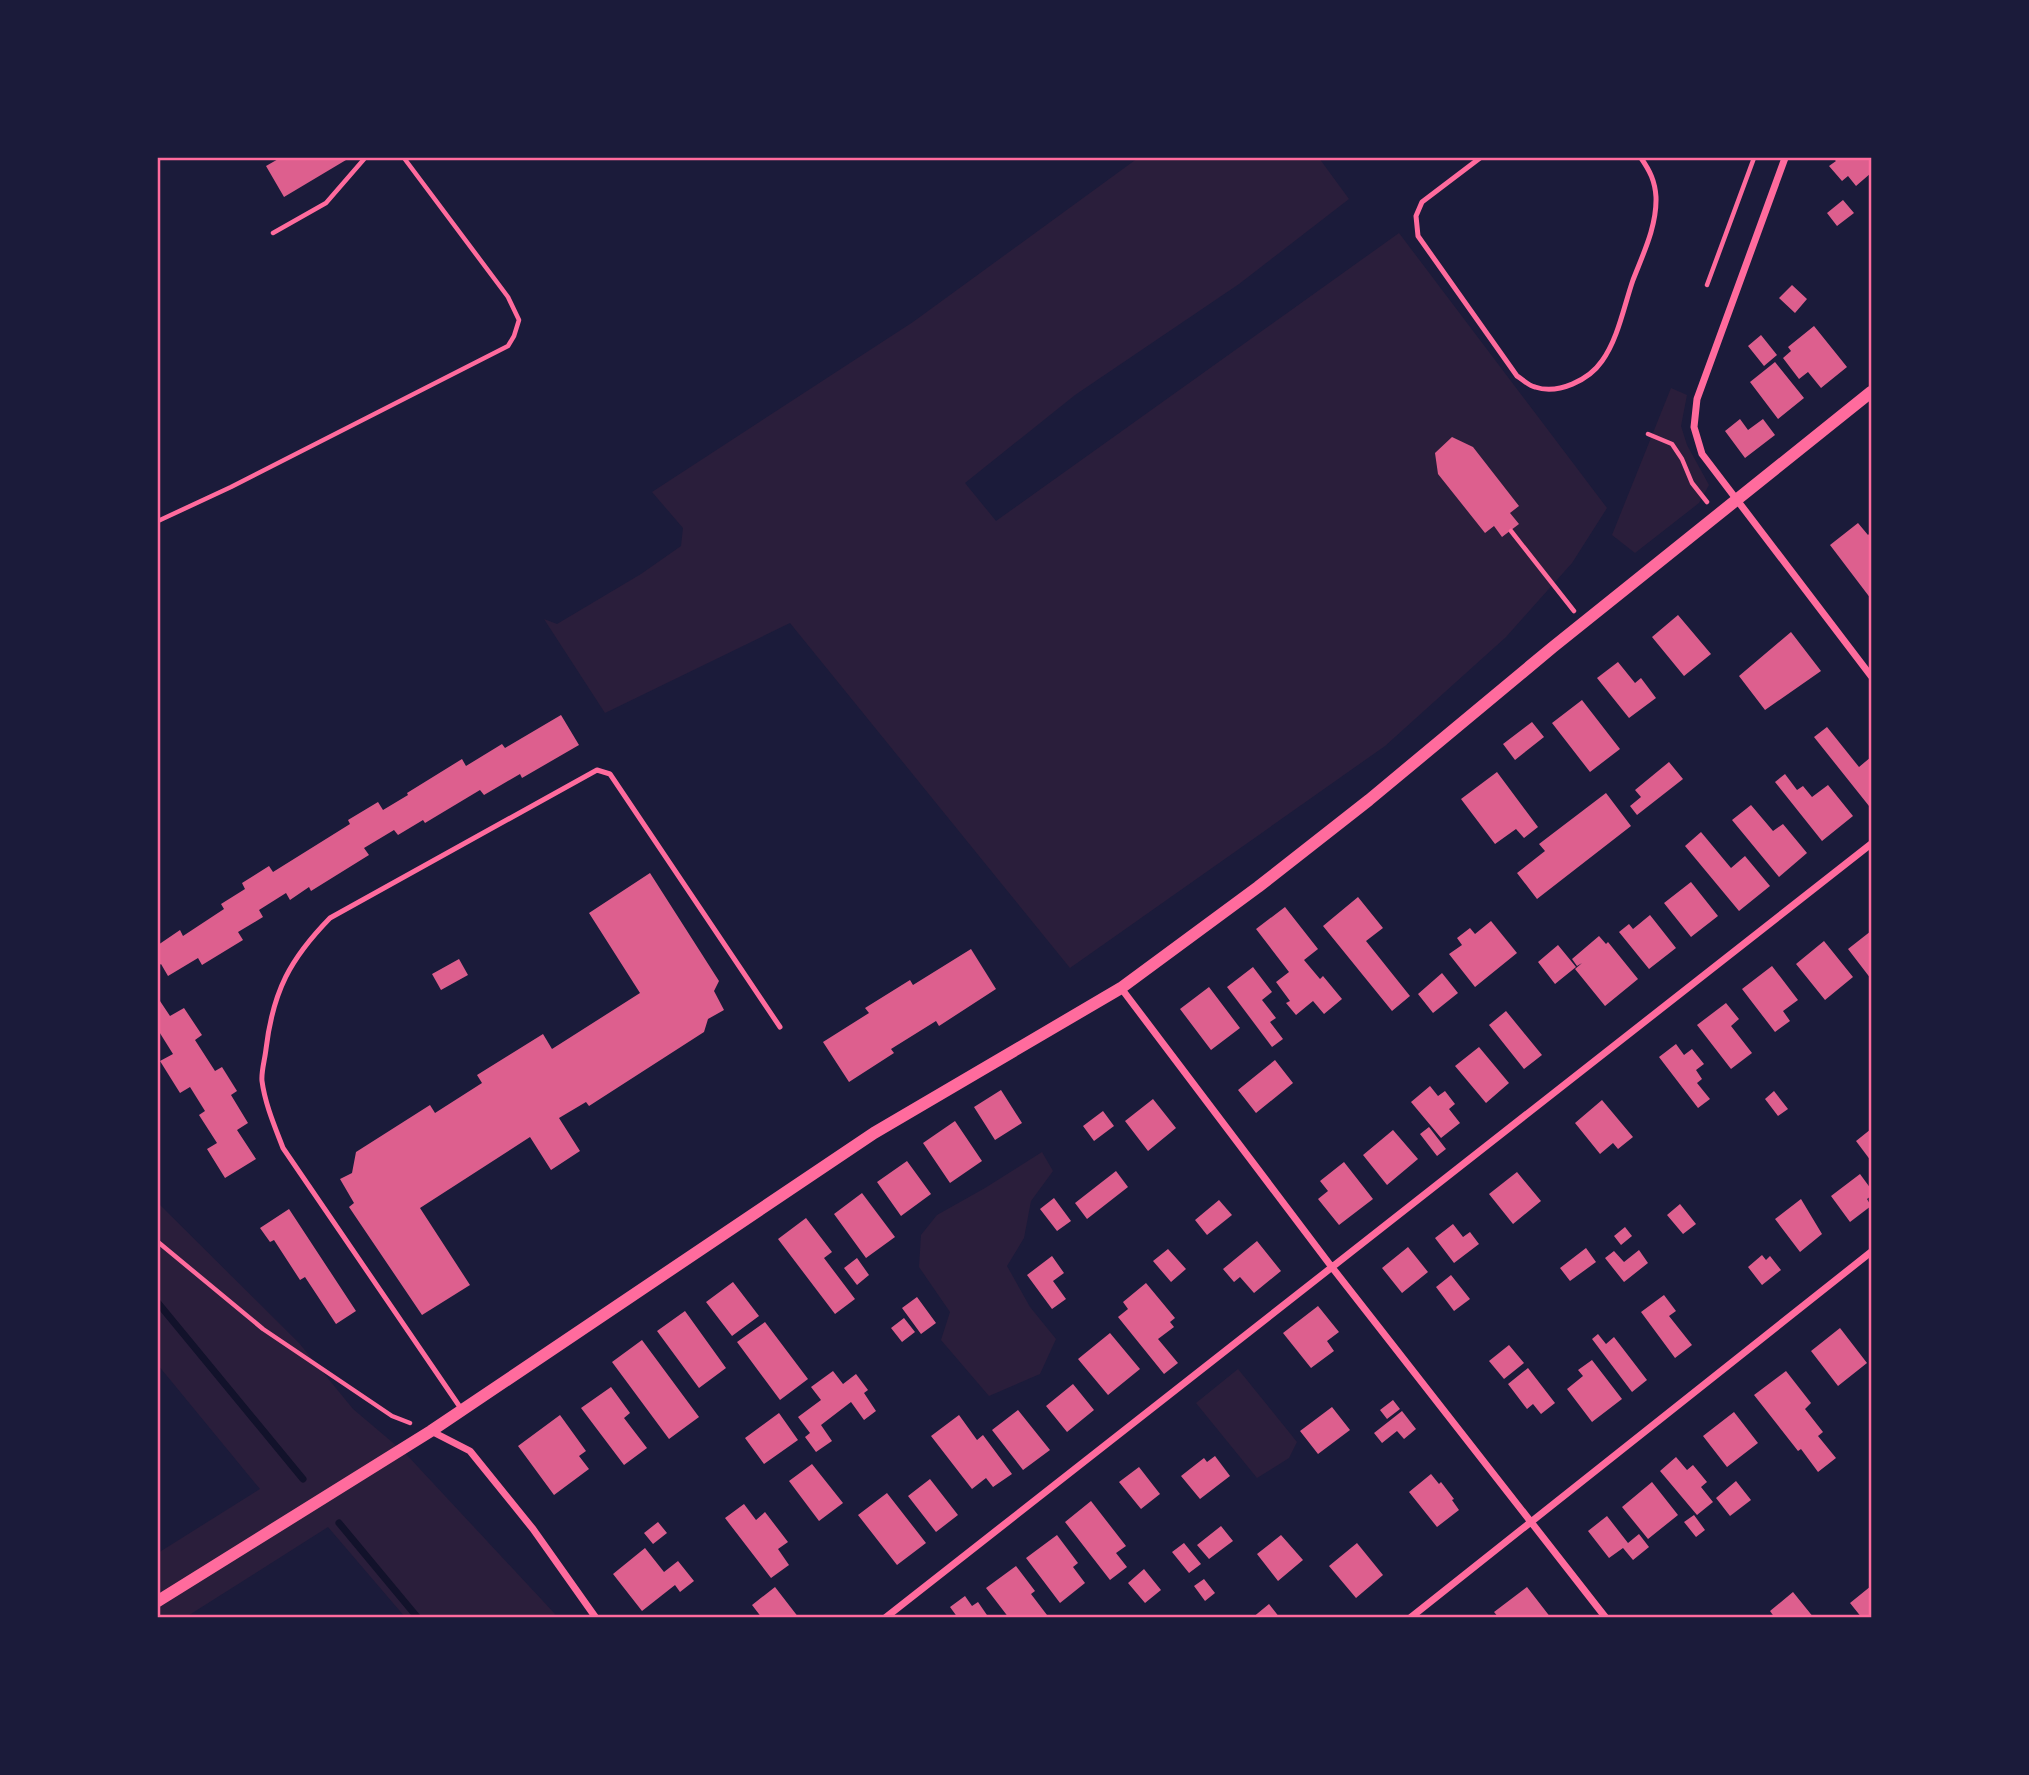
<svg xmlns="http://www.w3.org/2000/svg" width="2029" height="1775" viewBox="0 0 2029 1775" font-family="Helvetica,sans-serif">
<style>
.green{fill:#2a1e3b}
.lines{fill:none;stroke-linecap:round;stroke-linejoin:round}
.stream{stroke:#12122b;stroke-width:7}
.building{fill:#dd5f8e}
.path{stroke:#ff6b9d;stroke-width:4.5}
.service{stroke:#ff6b9d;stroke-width:5}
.minor{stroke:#ff6b9d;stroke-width:7}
.tertiary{stroke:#ff6b9d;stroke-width:12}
.neatline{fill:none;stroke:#ff6b9d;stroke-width:2.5}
</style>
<rect width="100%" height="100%" fill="#1b1b3a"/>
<path class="green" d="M1138,158H1319L1349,199L1239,284L1075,395L965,483L996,521L1399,233L1607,508L1572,563L1506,637L1385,746L1070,968L790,623L605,713L544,619L557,624L641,574L681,546L683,528L652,492L913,322Z
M1671,388L1687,395L1681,426L1687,445L1709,485L1699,503L1635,553L1612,535Z
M1042,1152L1053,1171L1031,1201L1024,1238L1007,1266L1030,1307L1056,1339L1040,1374L989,1396L941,1340L950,1312L919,1267L921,1235L937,1215L985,1188Z
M158,1203L299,1343L353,1409L405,1453L555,1614L551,1618L405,1617L328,1527L186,1617H158V1553L260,1489L158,1365Z
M1238,1369L1297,1442L1289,1458L1257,1478L1196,1403Z"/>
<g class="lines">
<path class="stream" d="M158,1303L303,1479
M339,1523L418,1618"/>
</g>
<path class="building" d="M280,158H345L346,160L284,197L266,166Z
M1833,158H1871V173L1856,186L1848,176L1842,181L1829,166L1836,161Z
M1843,200L1854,213L1837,226L1827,213Z
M1792,285L1807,299L1795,313L1779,298Z
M1814,326L1847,367L1821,388L1808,372L1799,379L1783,358L1791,351L1788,347Z
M1761,335L1777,355L1764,366L1748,346Z
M1775,362L1804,398L1778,419L1750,382Z
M1740,419L1748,430L1763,419L1775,435L1745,458L1725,431Z
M1452,437L1473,447L1519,506L1510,513L1519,524L1502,537L1494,526L1485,533L1438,474L1435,453Z
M1858,523L1868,535L1871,532V599L1830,545Z
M1678,615L1711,654L1684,676L1652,637Z
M1791,632L1821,671L1765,710L1739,676Z
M1618,662L1635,683L1641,678L1656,698L1629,718L1597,678Z
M1582,700L1620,749L1590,772L1552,723Z
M561,715L579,745L522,778L520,774L484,795L480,790L425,823L423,820L398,835L394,830L364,848L369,855L311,891L309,887L290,900L286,893L259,910L263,917L238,932L243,940L202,965L198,958L168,976L161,964L158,966V945L180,930L183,936L224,909L221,904L245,889L242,883L269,866L273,872L350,824L348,820L378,802L383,810L408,795L407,793L462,759L466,766L502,744L505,748Z
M1532,722L1544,737L1515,760L1503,744Z
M1827,727L1859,767L1871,757V803L1869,806L1814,737Z
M1669,762L1683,779L1637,815L1630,806L1641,797L1635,790Z
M1497,772L1538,827L1524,838L1516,829L1495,844L1461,799Z
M1785,774L1797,790L1803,786L1812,797L1828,785L1853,816L1822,841L1775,782Z
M1606,793L1631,826L1537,899L1517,873L1545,851L1539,844Z
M1751,805L1773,831L1783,824L1807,853L1779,877L1732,820Z
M1701,832L1731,868L1745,856L1770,886L1739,911L1685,846Z
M650,873L719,981L714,991L724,1010L708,1019L704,1032L589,1106L586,1102L559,1118L580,1151L551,1170L530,1137L420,1208L470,1285L422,1315L349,1207L354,1203L340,1179L352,1173L356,1152L430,1105L435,1113L482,1083L477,1075L543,1034L552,1049L640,993L589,913Z
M1691,882L1718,916L1691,937L1664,903Z
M1358,897L1383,928L1366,941L1410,996L1392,1011L1323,926Z
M1285,907L1318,949L1304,960L1320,979L1323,976L1342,999L1324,1014L1313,1001L1296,1015L1286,1003L1290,1001L1276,982L1289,972L1256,929Z
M1650,915L1676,948L1649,969L1619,932L1629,924L1633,929Z
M1491,921L1517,953L1475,987L1449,954L1462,945L1457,938L1470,928L1475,934Z
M1871,931V979L1848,949Z
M1599,936L1606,944L1608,942L1638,979L1605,1006L1575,969L1582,963L1577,966L1572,959Z
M1824,941L1853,977L1825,1000L1796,964Z
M1558,945L1576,967L1555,984L1538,962Z
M971,949L996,989L939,1026L936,1021L891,1049L894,1053L849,1082L823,1042L869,1013L865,1008L910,980L913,985Z
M459,959L468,975L441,990L432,974Z
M1772,966L1798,1000L1783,1011L1790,1021L1775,1032L1742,989Z
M1253,967L1272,992L1262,1000L1276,1018L1270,1022L1283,1039L1272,1047L1227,987Z
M1442,973L1458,993L1433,1013L1418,994Z
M1209,987L1240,1028L1211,1050L1180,1009Z
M158,998L170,1016L184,1008L202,1035L195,1040L215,1071L222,1067L237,1091L231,1095L248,1123L237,1130L256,1159L225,1178L207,1149L217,1143L199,1115L205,1111L190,1087L180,1093L160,1061L173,1054L158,1030Z
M1726,1003L1739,1019L1731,1026L1752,1053L1731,1069L1697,1025Z
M1506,1011L1542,1055L1524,1069L1489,1025Z
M1676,1044L1684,1055L1692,1049L1704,1064L1696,1070L1702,1079L1697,1083L1710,1099L1698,1108L1659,1057Z
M1479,1047L1509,1083L1486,1103L1455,1066Z
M1275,1060L1293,1083L1256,1113L1238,1090Z
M1430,1086L1438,1096L1445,1091L1455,1104L1449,1109L1460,1123L1441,1138L1411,1102Z
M1001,1090L1022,1123L995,1140L974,1107Z
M1774,1091L1788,1109L1778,1116L1765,1099Z
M1153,1099L1176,1128L1148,1151L1125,1121Z
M1602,1100L1633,1137L1618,1149L1613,1143L1600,1154L1575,1123Z
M1103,1111L1114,1126L1094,1141L1083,1126Z
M955,1121L982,1161L950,1183L923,1143Z
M1429,1127L1446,1149L1437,1156L1420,1134Z
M1871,1129V1161L1856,1141Z
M1393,1130L1418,1159L1387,1185L1363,1155Z
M907,1161L931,1194L901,1216L877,1182Z
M1344,1162L1373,1199L1339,1225L1318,1199L1328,1191L1320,1181Z
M1116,1171L1128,1187L1087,1219L1075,1203Z
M1517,1172L1541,1201L1513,1224L1489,1194Z
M1860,1174L1871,1189V1196L1867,1199L1871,1206L1850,1222L1831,1196Z
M862,1193L895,1237L866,1258L834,1214Z
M1054,1198L1071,1221L1057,1231L1040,1209Z
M1801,1199L1822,1234L1800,1252L1775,1219Z
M1219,1200L1232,1215L1207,1235L1195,1220Z
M1680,1204L1696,1224L1683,1234L1667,1215Z
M289,1209L356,1311L336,1324L305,1277L300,1280L274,1240L270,1242L260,1228Z
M806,1218L832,1252L824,1258L855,1299L835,1314L778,1239Z
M1453,1224L1463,1237L1470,1232L1479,1244L1454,1263L1435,1238Z
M1625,1227L1632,1236L1621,1245L1614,1236Z
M1257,1241L1281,1271L1254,1293L1240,1277L1234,1282L1223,1269Z
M1408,1247L1428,1272L1402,1293L1382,1268Z
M1586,1248L1596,1262L1570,1281L1560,1268Z
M1168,1249L1186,1269L1171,1282L1153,1261Z
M1639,1250L1648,1263L1624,1282L1605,1258L1614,1251L1624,1262Z
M1762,1255L1766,1260L1770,1256L1781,1270L1762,1285L1748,1267Z
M1052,1256L1064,1273L1053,1281L1066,1299L1052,1309L1027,1275Z
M857,1258L869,1275L857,1285L844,1268Z
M1451,1275L1470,1299L1454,1311L1436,1287Z
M733,1282L759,1316L732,1336L706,1302Z
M1146,1283L1175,1318L1170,1322L1174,1327L1158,1339L1178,1363L1164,1374L1118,1317L1128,1309L1123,1302Z
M1664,1295L1676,1311L1669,1316L1692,1345L1675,1358L1641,1312Z
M917,1297L936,1323L921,1334L902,1308Z
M1318,1306L1339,1332L1327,1341L1334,1351L1311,1368L1283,1333Z
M685,1311L726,1368L699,1388L657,1331Z
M904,1318L915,1332L902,1342L891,1328Z
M765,1322L808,1379L780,1400L737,1342Z
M1840,1328L1867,1363L1838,1386L1811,1351Z
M1110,1333L1140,1369L1108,1395L1078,1359Z
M1598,1334L1606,1344L1614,1337L1647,1380L1632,1392L1592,1339Z
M642,1340L699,1417L669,1439L612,1362Z
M1509,1345L1524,1363L1504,1379L1489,1361Z
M1592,1360L1622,1399L1592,1422L1567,1389L1583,1376L1578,1370Z
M1528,1368L1555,1403L1541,1414L1533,1404L1527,1409L1508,1384Z
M833,1371L843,1384L856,1374L868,1390L864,1393L876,1411L864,1420L851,1402L821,1425L832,1441L816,1452L805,1437L810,1433L798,1417L821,1400L811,1387Z
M1786,1371L1811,1403L1805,1409L1823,1432L1818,1436L1836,1458L1818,1472L1801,1449L1798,1451L1754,1395Z
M1073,1384L1094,1410L1067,1432L1046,1406Z
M611,1387L630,1413L624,1418L647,1448L624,1465L581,1408Z
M1393,1400L1400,1409L1387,1419L1380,1410Z
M1332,1407L1350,1430L1318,1454L1300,1431Z
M1018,1410L1050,1450L1023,1470L992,1430Z
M1402,1411L1416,1429L1404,1439L1397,1431L1382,1443L1374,1433Z
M1734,1412L1758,1443L1727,1467L1703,1436Z
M779,1413L798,1440L764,1464L745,1438Z
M560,1415L586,1451L579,1456L589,1469L554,1495L518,1446Z
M959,1415L977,1440L983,1435L1012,1474L993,1487L986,1478L972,1489L931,1436Z
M1215,1456L1230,1476L1200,1499L1181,1476L1204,1458L1207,1462Z
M1676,1457L1687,1470L1693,1465L1707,1482L1701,1487L1713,1502L1697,1515L1660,1471Z
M812,1464L843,1503L819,1521L789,1481Z
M1139,1467L1160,1494L1141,1509L1119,1482Z
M1431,1474L1439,1484L1441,1482L1454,1499L1452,1500L1459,1510L1437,1527L1409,1492Z
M930,1479L958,1515L936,1532L908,1496Z
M1736,1481L1751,1500L1730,1516L1716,1498Z
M1652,1482L1678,1515L1648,1539L1622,1507Z
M887,1493L926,1543L897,1565L858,1515Z
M1091,1501L1126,1546L1116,1553L1127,1567L1110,1580L1065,1522Z
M744,1504L756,1520L765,1512L788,1542L778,1549L789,1565L771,1578L725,1518Z
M1694,1515L1705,1530L1696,1537L1684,1522Z
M1607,1516L1628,1543L1639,1534L1649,1547L1633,1560L1623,1548L1609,1558L1588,1531Z
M658,1522L667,1533L653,1544L644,1533Z
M1221,1526L1233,1541L1209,1559L1197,1545Z
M1057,1535L1078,1563L1073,1567L1085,1583L1060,1603L1026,1558Z
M1281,1535L1303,1560L1278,1581L1257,1554Z
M1184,1543L1201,1564L1189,1573L1172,1552Z
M1357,1543L1383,1575L1356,1598L1329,1566Z
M645,1548L664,1572L678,1561L694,1581L680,1592L675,1585L642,1611L613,1574Z
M1016,1566L1035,1591L1031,1594L1047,1615L1044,1618H1009L986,1588Z
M1144,1569L1161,1590L1145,1603L1128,1583Z
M1204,1579L1215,1593L1205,1601L1194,1586Z
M1871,1586V1618H1862L1850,1603Z
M775,1587L799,1618H762L752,1605Z
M1527,1587L1551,1618H1499L1494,1612Z
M1793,1592L1814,1618H1775L1770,1611Z
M965,1596L972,1606L978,1602L989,1618H958L950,1607Z
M1269,1604L1280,1618H1252Z"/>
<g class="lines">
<path class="path" d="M273,233L326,203L365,158
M1707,285L1754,158
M1648,434L1672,444L1682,459L1692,483L1707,502
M158,521L231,487L508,346L514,336L519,320L508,297L404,158
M1511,531L1574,611
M158,1242L263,1329L392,1416L410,1423"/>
<path class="service" d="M1480,158L1422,202L1416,216L1418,236L1517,376C1522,379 1529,386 1535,387C1558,395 1589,380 1602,361C1618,339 1624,306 1633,280C1643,254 1657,226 1656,197C1655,181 1650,171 1641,158
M462,1410L283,1148C275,1127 265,1104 262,1081C261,1072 265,1059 266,1049C273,991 290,959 330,918L597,770L610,774L780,1027"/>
<path class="minor" d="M1785,158L1697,399L1694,427L1702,454L1871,676
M1121,988L1331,1266L1606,1618
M431,1431L470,1451L533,1529L596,1618
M885,1618L1871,844
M1410,1618L1871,1252"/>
<path class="tertiary" d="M158,1601L431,1431L874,1133L1121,988L1258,887L1369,800L1553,647L1871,392"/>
</g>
<rect width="2029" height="1775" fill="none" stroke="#1b1b3a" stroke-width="318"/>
<rect x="159" y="159" width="1711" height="1457" class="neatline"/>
</svg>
